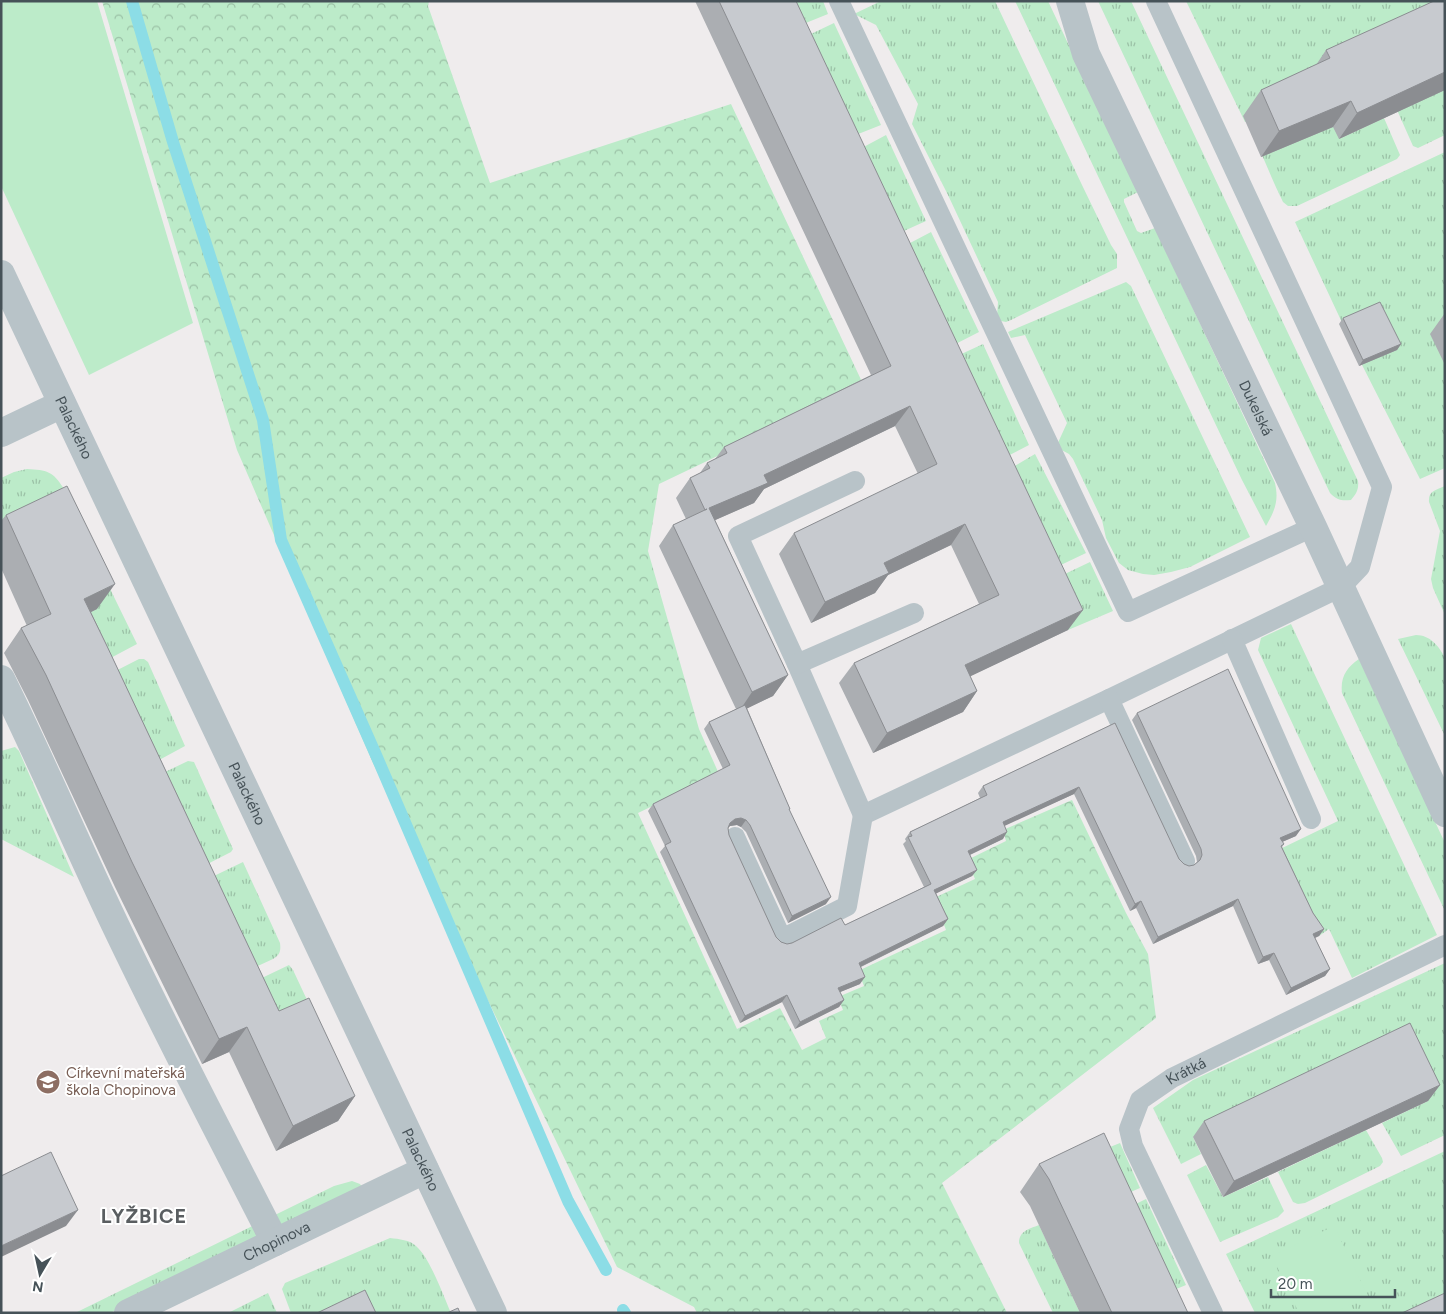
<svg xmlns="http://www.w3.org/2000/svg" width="1446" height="1314" viewBox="0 0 1446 1314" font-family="Figtree,sans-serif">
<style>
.grass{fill:url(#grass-tufts)}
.forest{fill:url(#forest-crowns)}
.park{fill:#bcebc9}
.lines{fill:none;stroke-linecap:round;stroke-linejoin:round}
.stream{stroke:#8cdde6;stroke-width:12}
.lane{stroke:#b8c3c8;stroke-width:20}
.street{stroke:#b8c3c8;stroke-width:28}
.wall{fill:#abaeb2}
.shaded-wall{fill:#8b8d91}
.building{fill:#c7cacf;stroke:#8b8d91}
.labels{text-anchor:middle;stroke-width:4;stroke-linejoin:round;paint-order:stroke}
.street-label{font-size:15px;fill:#465258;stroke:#fff}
.education-label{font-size:15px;fill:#785e54;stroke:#fff;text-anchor:start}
.district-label{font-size:20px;font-weight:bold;letter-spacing:1px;fill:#5a5e61;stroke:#fff}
</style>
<defs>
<pattern id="grass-tufts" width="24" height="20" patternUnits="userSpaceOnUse" patternTransform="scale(1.25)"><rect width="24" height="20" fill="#bcebc9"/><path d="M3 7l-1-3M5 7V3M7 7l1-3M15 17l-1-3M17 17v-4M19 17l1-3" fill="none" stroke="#9bc1a6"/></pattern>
<pattern id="forest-crowns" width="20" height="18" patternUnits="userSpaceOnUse" patternTransform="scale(1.25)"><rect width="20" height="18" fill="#bcebc9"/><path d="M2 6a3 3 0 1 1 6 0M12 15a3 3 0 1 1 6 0" fill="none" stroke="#9bc1a6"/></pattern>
</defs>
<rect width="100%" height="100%" fill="#efeced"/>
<path class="grass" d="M772,1H823L828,14L786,31Z
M881,1H995L1082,185L1111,245L1117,254V268L1011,320L1006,322L1001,321L997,316L998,302L948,195L912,124L918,104L876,25L854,14Z
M1015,1H1048L1138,192L1124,199V202L1137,231L1141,233L1155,228L1275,483C1279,501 1275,510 1266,526L1242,480Z
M1098,1H1131L1358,481C1359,490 1356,494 1351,500C1341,501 1337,500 1330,493Z
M1186,1H1445L1339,139L1384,118L1400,155L1397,159L1297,206H1288L1283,202C1270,176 1260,148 1247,122H1245Z
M834,23L881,125L838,142L792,43Z
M1445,89V135L1418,148L1413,146L1397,110Z
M886,135L926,221L884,240L845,157Z
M1445,152V468L1420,479L1360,361L1295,222Z
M931,232L979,332L938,353L891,253Z
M1126,282L1131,286L1250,537L1190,567L1171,572L1154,575L1143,574L1128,570L1119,563L1106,538L1102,520L1073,459L1069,454L1056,447L1067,423L1025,335L1011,338L1008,332Z
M983,344L1029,445L990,465L942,363Z
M1035,454L1086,553L1042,574L996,477Z
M27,469C47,470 53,471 64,489L1,534V478L14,472Z
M1445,486V615L1433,588L1431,579L1440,531L1429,502C1428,491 1436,490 1445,486Z
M94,556L137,644L88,670L67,624Z
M1090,562L1113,611L1068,630L1046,583Z
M1291,624L1437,935L1352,978L1329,929L1319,936L1318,934L1278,850L1338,821L1258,650L1261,638Z
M1416,635C1430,635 1439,646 1445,658V736L1398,639Z
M139,659H144L148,662L185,746L137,772L94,682Z
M1359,659L1445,843V911L1342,693C1340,677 1347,667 1359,659Z
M15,747L19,751L74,877L1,839V751Z
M188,761L194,762L233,849L231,852L186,875L142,783Z
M243,862L280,943C281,951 280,955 273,959L234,977L191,887Z
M1445,963V1135L1401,1156L1382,1123L1428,1101L1193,1137L1201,1154L1181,1164L1153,1108L1193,1080Z
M289,965L293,970L331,1051L239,989Z
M1366,1130L1382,1158L1383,1162L1380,1166L1305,1203L1298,1204L1293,1202L1278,1172Z
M1120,1143L1140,1188L1105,1203L1085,1157Z
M1445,1151V1302L1421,1313H1255L1226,1254Z
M1206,1165L1223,1197L1268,1177L1284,1211L1278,1217L1220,1242L1187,1175Z
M352,1181L360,1184L365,1191L110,1313H75L334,1186Z
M1146,1199L1186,1285L1150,1300L1111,1216Z
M1039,1225L1080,1313H1053L1019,1243C1019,1231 1029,1229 1039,1225Z
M390,1238C399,1239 410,1240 416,1246C430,1258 443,1295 451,1313H291L282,1289L285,1283Z
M268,1293L277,1313H228Z"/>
<path class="forest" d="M102,1H429L428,6L490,183L731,104L864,386L659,484L648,551L699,729L719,774L638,813L737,1029L780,1008L802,1050L826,1038L819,1021L843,1010L838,997L864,986L858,971L946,930L934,898L975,879L967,860L1006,841L1003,830L1072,800L1126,913L1148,954L1156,1018L942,1183L1007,1313H697L694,1307L617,1267L373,763L237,450Z"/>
<path class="park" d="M1,1H97L193,323L89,375L1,186Z
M1334,1226L1368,1296L1332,1313H1299L1272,1256Z"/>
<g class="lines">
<path class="stream" d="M132,1L173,142L263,420L281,540L376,755L568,1201L606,1270
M623,1310L625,1313"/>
<g class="lane">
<path d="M839,1L1128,612L1313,527"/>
<path d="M855,481L738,536L797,664L863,815L1109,699L1341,587L1360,567L1382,487L1156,1"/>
<path d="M1232,639L1311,819"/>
<path d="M797,664L914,613"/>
<path d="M1109,699L1185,861"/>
<path d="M735,837L782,939L847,906L863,815"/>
<path id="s1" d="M1213,1313L1133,1146L1129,1129L1140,1100L1172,1078L1445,945"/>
</g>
<g class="street">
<path id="s2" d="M1070,1L1086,54L1313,527L1445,813"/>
<path id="s3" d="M1,274L493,1313"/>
<path d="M1,433L62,404"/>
<path d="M1,679C37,752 69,826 103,899C157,1015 217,1128 275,1242"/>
<path id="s4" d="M128,1313L425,1170"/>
</g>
</g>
<path class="wall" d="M695,1H796L1068,630L970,676L977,691L963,712L873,753L839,683L854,663L979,604L951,545L888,575L875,593L811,623L779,554L794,533L918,474L895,426L764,489L754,503L715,520L788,675L773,696L747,708L790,809L789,810L826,904L788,923L746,832L741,827L737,825L730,826L728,828L729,835L776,937L781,942L787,944L845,925L924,887L903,844L906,841L905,839L910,832L980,798L978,793L983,786L1115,723L1179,859L1184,864L1189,866L1194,865L1197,862L1196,856L1132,720L1137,713L1296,836L1282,842L1284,844L1282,847L1313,913L1324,929L1319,936L1315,938L1330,969L1325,976L1286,995L1269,960L1258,964L1233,906L1153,944L1136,908L1130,911L1074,794L1004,825L1003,839L970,855L977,870L972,876L936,893L948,919L943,926L861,967L860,984L840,992L844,1000L839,1007L795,1029L782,1002L740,1023L660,852L665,846L648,811L653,804L723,769L704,729L709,722L736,709L659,546L673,525L686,519L676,498L690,478L700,473L707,463L715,459L724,447L871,375Z
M1445,1V90L1339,139L1333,127L1261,157L1243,116L1261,90L1316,65L1326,50Z
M1445,313V365L1430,334Z
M1343,318L1401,344L1397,350L1359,366L1339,324Z
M6,515L97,609L91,612L279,1011L355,1096L338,1121L276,1151L229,1052L202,1064L115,887L28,700L4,653L21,628L27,626L1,568V521Z
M1440,1085L1428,1101L1223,1197L1193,1137L1204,1121Z
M1039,1164L1188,1313H1080L1030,1206L1020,1192Z"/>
<path class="shaded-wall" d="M1445,72V90L1339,139L1357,113Z
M1351,101L1333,127L1261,157L1279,131Z
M1401,344L1397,350L1359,366L1363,360Z
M910,406L895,426L764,489L754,503L695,529L709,508L764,475Z
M965,524L951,545L888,575L875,593L811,623L825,602L884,563Z
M115,584L97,609L67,624L84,599Z
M1083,610L1068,630L950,686L965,665Z
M788,675L773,696L738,713L752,692Z
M977,691L963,712L873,753L887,733Z
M1079,787L1074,794L998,829L1003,822Z
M741,818L746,820L741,827L737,825L730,826L726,830L730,823L735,819Z
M1301,829L1296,836L1275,845L1280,838Z
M1007,832L1003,839L963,858L968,851Z
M977,870L972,876L929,897L934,890Z
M831,897L826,904L788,923L792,916Z
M1238,899L1233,906L1153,944L1158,937Z
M1141,901L1136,908L1130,911L1135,904Z
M948,919L943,926L854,970L859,963Z
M1324,929L1319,936L1308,941L1313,934Z
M1274,953L1269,960L1258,964L1263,957Z
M1330,969L1325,976L1286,995L1291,988Z
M865,977L860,984L833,995L838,988Z
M787,995L782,1002L740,1023L745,1016Z
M844,1000L839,1007L795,1029L800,1022Z
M247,1027L229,1052L202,1064L219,1039Z
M1440,1085L1428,1101L1223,1197L1234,1181Z
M355,1096L338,1121L276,1151L293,1126Z
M78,1210L66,1226L1,1257V1246Z"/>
<path class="building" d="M719,1H796L1083,610L965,665L977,691L887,733L854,663L999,595L965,524L884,563L889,573L825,602L794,533L937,464L910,406L764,475L768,483L709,508L788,675L752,692L673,525L707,509L705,510L690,478L710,468L707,463L727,453L724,447L891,366Z
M1434,1H1445V72L1357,113L1351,101L1279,131L1261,90L1330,58L1326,50Z
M1380,302L1401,344L1363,360L1343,318Z
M67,486L115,584L84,599L106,644L279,1011L309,998L355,1096L293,1126L247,1027L219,1039L132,862L46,675L21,628L51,614L6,515Z
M1228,669L1301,829L1280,838L1284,844L1281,846L1313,913L1324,929L1313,934L1330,969L1291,988L1274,953L1263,957L1238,899L1158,937L1141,901L1135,904L1079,787L1003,822L1007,832L968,851L977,870L934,890L948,919L859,963L865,977L838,988L844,1000L800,1022L787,995L745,1016L665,845L671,842L653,804L730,765L709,722L745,705L790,809H789L831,897L792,916L750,825L746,820L741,818L735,819L730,823L728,828L729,835L776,937L781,942L787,944L792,943L841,918L845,925L931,884L908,837L912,836L910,832L987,795L983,786L1115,723L1179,859L1184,864L1189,866L1194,865L1200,860L1202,855L1201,849L1137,713Z
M1410,1023L1440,1085L1234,1181L1204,1121Z
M1104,1133L1188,1313H1112L1049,1179L1039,1164Z
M51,1152L78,1210L1,1246V1176Z
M365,1290L376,1313H317Z
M1445,1293V1313H1402Z
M458,1308L460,1313H447Z"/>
<defs>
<symbol id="school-disc" viewBox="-11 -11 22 22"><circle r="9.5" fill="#8d6e63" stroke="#fff"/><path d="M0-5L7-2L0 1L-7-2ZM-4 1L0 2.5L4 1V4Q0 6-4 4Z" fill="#fff"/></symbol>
</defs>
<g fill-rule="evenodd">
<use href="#school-disc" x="34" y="1068" width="28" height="28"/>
</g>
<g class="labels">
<g class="street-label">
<text dy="5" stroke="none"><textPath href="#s2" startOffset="448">Dukelská</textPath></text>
<text dy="5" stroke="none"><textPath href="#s3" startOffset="170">Palackého</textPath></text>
<text dy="5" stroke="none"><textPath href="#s3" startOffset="575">Palackého</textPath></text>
<text dy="5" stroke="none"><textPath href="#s1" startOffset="288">Krátká</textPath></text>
<text dy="5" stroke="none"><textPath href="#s3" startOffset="980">Palackého</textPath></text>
<text dy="5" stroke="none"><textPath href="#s4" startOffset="165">Chopinova</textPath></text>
</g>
<g class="education-label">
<text x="66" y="1078">Církevní mateřská<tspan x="66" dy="17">škola Chopinova</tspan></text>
</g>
<g class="district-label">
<text x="144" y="1223">LYŽBICE</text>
</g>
</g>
<rect width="1446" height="1314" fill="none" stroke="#465258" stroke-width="5"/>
<g transform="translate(40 1274) rotate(189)" stroke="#ffffff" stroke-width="4" paint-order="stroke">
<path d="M0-4L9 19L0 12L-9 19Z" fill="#465258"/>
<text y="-8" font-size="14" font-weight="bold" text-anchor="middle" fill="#465258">N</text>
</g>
<path d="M1271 1289v8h124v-8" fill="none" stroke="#465258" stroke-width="2.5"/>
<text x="1278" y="1289" font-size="15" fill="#465258" stroke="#ffffff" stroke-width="4" paint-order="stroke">20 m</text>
</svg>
